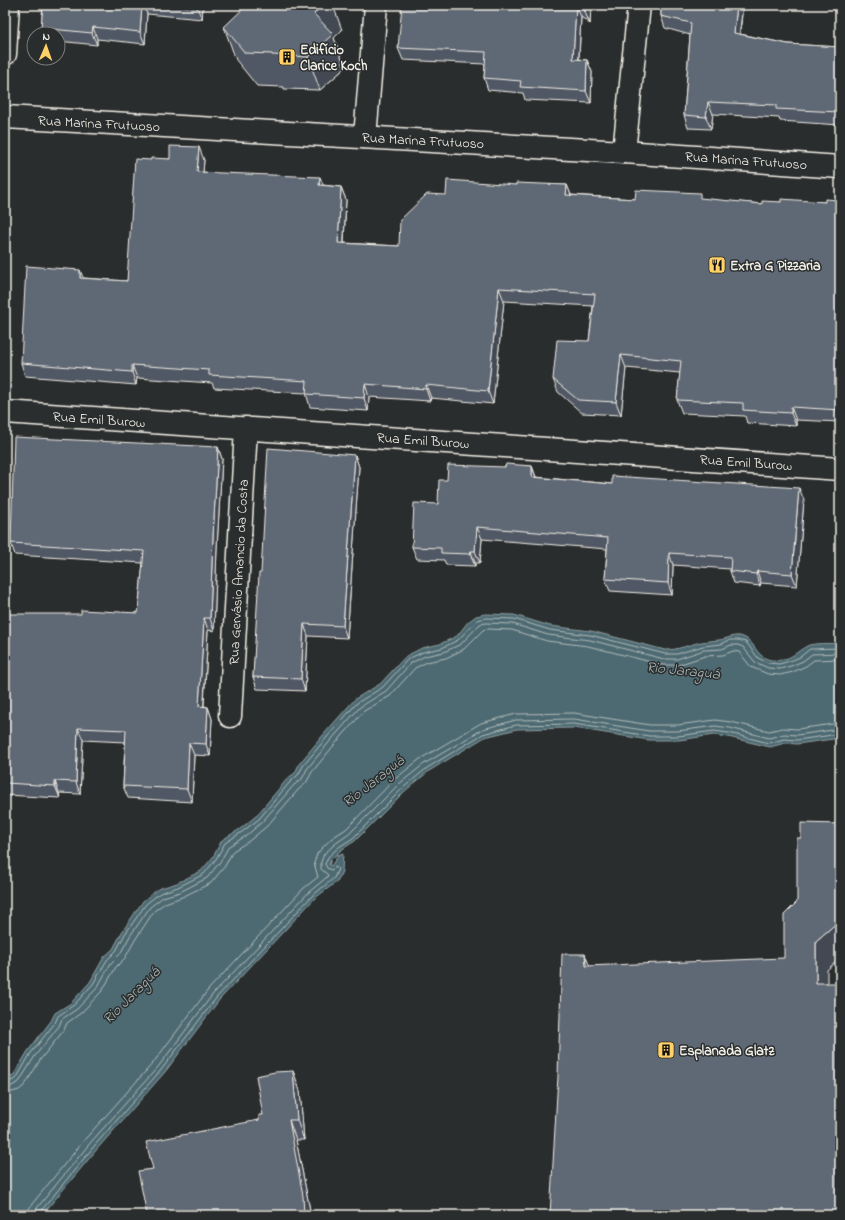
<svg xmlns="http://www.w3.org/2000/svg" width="845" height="1220" viewBox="0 0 845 1220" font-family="'Indie Flower',sans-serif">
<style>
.water{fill:#4e6b73;stroke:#90a1a2}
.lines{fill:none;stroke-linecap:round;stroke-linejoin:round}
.shore{stroke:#b2bbb9;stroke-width:1}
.street-casing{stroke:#f4f1e8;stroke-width:25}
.secondary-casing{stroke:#f4f1e8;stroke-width:25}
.primary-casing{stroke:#f4f1e8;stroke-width:25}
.street{stroke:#2a2d2e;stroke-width:22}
.secondary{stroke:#2a2d2e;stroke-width:22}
.primary{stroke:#2a2d2e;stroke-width:22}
.wall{fill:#515965;stroke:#f4f1e8}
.shaded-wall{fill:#424852;stroke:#f4f1e8}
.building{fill:#5e6775;stroke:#f4f1e8}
.labels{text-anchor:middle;stroke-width:3;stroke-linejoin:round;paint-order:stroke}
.poi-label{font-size:14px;font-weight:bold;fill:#f4f1e8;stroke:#2a2d2e;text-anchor:start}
.street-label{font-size:14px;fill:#f4f1e8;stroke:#2a2d2e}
.water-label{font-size:15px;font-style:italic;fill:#a9b5b3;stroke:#2a2d2e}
</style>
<rect width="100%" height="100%" fill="#2a2d2e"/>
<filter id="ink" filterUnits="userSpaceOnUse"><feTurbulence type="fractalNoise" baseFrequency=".025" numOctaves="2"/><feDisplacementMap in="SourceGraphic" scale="8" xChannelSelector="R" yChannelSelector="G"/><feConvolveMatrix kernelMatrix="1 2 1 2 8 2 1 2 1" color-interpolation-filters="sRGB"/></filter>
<g filter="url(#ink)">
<path class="water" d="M485,614L514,615L550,626L591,631L665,650C678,650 688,645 701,642C707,641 713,641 719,640C727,639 732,635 740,636C758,640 754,663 780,660C793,658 796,652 807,646C811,643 834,643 840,644V738L797,744L785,743L770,747L728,737L714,735L679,740H649L574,728L517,729L485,737L429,771L405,791L355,841L341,850L331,860L329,865L331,866L338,856L343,854L342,871L338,881L315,898L220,999L165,1072L98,1148L42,1215H5V1079L13,1076L28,1051L51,1021L55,1013L71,1003L90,982L104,957L113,949L122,932L143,901L158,889L177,883L201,871L213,857L222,840L240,829L256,816L288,778L295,773L299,764L324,734L355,699L380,684L406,656L422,648L440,644L457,636L468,622L476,616Z"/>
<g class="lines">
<path class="shore" d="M5,1083L16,1079L31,1053L55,1023L58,1016L74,1005L93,984L107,960L116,951L125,934L146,904L160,893L178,887L204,874L216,859L225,843L242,832L259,819L290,782L298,775L303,766L327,737L357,703L383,687L408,659L423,652L442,648L458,640L477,620L486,618L514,619L550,630L590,635L665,654H677L703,646L721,644L730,640H738L746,642L758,658L768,663L779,664L790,661L800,657L810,649L840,648
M5,1088L10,1087L19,1082L35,1056L59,1026L62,1019L77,1009L97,988L111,963L120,954L130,936L150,907L163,897L180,892L207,878L220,862L229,846L246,836L262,822L294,785L302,779L307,769L331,740L360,707L386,691L411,663L425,656L444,652L461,644L480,624L486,623L513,624L548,635L590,640L664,659H677L704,650L722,649L731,645H738L743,647L755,662L768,668L780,669L791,666L803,661L812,654L840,653
M5,1094L19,1090L25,1085L40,1060L64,1030L67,1023L81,1013L102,991L116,967L125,958L135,940L154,911L165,903L182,897L211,883L225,866L233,851L249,841L267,826L298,790L306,783L312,772L335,744L364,711L390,696L415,668L427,662L446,658L464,649L483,630L487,629L512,630L547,641L588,646L663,665H678L705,656L723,655L733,651L739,652L751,667L768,674L780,675L793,672L806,666L814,660L840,659
M29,1215V1209L32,1204L86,1138L153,1063L208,990L304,888L318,877L314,863L317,854L321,849L332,838L346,829L395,779L420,759L481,723L516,714L574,713L650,725H678L715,720L731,722L769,731L783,728L797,729L840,723
M35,1215L37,1208L91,1142L158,1067L213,994L309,892L327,877L328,875L321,869V862L324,854L335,844L349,834L399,784L424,764L483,729L516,720L574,719L649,731H678L715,726L730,728L769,738L784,734L797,735L840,729
M40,1215L41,1211L95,1145L161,1070L217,997L312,896L334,878L338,869L336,867L331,870L327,868L325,864L328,857L339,847L353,838L403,788L427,768L483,734L516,725L574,724L649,736H678L714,731L729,733L769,743L784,739L797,740L840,734"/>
<defs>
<path id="street" d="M365,137L376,5
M624,152L639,5
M5,412L840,469
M230,716L246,428"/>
<path id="secondary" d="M5,117L624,152L840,167"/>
<path id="primary" d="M5,54L8,5"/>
</defs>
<use href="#street" class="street-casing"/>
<use href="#secondary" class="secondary-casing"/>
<use href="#primary" class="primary-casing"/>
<use href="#street" class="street"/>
<use href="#secondary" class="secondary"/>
<use href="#primary" class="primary"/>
</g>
<path class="wall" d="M43,5H203L202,19L147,14L145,44L97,39V45L58,41V34H43L41,28Z
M465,5H591L590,24L581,17L579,59L587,60L592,72L591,103L525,100L523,93L488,90L484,78L485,64L403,60L398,48Z
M661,5H743L740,34L788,44L840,47V125L780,121L779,118L713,114L711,129L688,128L684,115L690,35L665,28L661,16Z
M224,27L342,30L334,38L345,68L320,90L284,89V87L257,86L236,60Z
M170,159L204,160L203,172L341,187L346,200L344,243L399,246L446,195L516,185H567L571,195L635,199H702L762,204L781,202H825L840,200V422L796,420V426L747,423L745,416L682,413L677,400L680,373L626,368L621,415L582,413L558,392L553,379L589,341L593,306L504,301L493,404L431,398L430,401L369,397L368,411L310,407L306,393L214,388L212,383L137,378L136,385L25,376L21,363L84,278L127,281L151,160Z
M218,447L222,459L217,548L214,631L208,630L204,706L208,707L212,719L210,756L194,755L192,802L128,798L123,786L125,742L83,740L80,794L59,793L60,798L5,795V743H7L8,705L5,697L6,676L5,672V641L81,614L138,613L143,563L15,555L11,543Z
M355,455L359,467L347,638L308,636L305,691L257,689L253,677L261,573Z
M532,466L536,477L612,484L804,500L797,586L761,583L760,586L734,583L730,571V569L673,565L672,595L610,591L605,579L607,549L482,539L480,563H475V566L446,565L444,560L417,559L412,547L438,504L447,480L505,467Z
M293,1071L300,1091L304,1140H296L311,1215H147L153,1169L259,1120Z"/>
<path class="shaded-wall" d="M142,5H143L147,14L145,44L140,32Z
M198,5H203L202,19L197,7Z
M322,5H333L342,30L334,38L345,68L320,90L308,57L314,14Z
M576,5L581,17L578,72L573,59Z
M585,5H591L590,24L585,12Z
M737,5H743L738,45L734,33Z
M93,27L97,39V45L92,33Z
M587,60L592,72L591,103L586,91Z
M708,102L713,114L711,129L706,117Z
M199,147L204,160L202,184L197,172Z
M320,177L325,190L319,185Z
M567,185L572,198L566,195Z
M341,187L346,200L343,256L338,243Z
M80,270L85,282L80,278Z
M499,288L504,301L493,404L488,391Z
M621,355L626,368L621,415L616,402Z
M132,365L137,378L136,385L132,372Z
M365,384L369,397L368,411L364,398Z
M426,385L431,398L430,401L426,389Z
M791,407L796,420V426L791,413Z
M218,447L222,459L217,548L214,631L210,618L213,536Z
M355,455L359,467L347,638L343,626Z
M532,466L536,478L532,477Z
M799,488L804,500L797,586L792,574Z
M477,527L482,539L480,563L475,551Z
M471,551L475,563V566L470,554Z
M669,553L673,565L672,595L668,583Z
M757,571L761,583L760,586L756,574Z
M204,618L208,630L203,718L199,706Z
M304,624L308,636L305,691L301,679Z
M208,707L212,719L210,756L206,744Z
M78,728L83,740L80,794L76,782Z
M189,743L194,755L192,802L187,789Z
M55,781L59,793L60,798L55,786Z
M840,920V958L827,970V1012L816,983V941Z
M585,954L596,983L586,966Z
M293,1071L300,1091L304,1140L297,1120Z
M289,1120L296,1140L311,1215H304Z"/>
<path class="building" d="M43,5H142L140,32L93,27L92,33L41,28Z
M172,5H198L197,7Z
M247,5H322L314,14L333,34L308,57L272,55V54L245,53L224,27Z
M402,5H576L573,59L587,60L586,91L520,87L521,81L484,78L486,52L398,48Z
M577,5H585V12Z
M661,5H737L734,33L788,44L840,47V112L776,109V105L708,102L706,117L684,115L691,23L661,16Z
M170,146L199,147L197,172L320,177L319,185L341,187L338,243L399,246L400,220L427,194L446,195L447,180L516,185V183L567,185L566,195L635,199L636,190L700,193V198L762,204V201L781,202V199L825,202V199L840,200V410L791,407V413L743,410V403L677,400L681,361L621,355L616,402L578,400L553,379L557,340L589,341L595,294L499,288L488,391L426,385V389L365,384L364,398L306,394L307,381L209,375V370L132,365V372L21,363L26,266L80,270V278L127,281L135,159L151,160V158L170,159Z
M14,437L218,447L213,536L210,618H204L199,706L208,707L206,744L189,743L187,789L123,786L126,730L78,728L76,782L55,781V786L5,783V743H7L8,697H5L7,668H5V641L7,614H81V610L138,613L144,551L11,543Z
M268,448L355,455L343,626L304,624L301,679L253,677L259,573H261Z
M506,464L532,466V477L612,484V476L799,488L792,574L757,571L756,574L730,571L731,557L669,553L668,583L605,579L608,538L477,527L475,551H471L470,554L441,553V548L412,547L414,503L438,504L439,480H447L448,465L505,467Z
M801,823L840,824V920L816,941V983H840V1215H550L558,1076L562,954H585L586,966L784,958V915L797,902V838H801Z
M293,1071L297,1120H289L303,1196L304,1215H147L138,1171L153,1169L146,1142L259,1120V1115H263L256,1076L275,1072Z"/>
</g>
<defs>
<symbol id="building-square" viewBox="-11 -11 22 22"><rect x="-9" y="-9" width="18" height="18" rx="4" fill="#ffd166" stroke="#2a2d2e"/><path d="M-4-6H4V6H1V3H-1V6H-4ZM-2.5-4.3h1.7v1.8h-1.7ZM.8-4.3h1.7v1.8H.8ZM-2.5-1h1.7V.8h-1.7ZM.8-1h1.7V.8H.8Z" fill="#111"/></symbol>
<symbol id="restaurant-square" viewBox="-11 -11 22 22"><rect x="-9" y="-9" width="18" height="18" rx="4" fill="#ffd166" stroke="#2a2d2e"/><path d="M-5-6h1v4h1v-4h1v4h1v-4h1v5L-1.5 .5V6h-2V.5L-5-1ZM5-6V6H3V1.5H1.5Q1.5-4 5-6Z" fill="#111"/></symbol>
</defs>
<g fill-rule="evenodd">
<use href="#building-square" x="277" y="47" width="20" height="20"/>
<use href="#restaurant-square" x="707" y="255" width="20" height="20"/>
<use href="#building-square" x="656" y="1040" width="20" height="20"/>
</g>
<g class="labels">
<g class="poi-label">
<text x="300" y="54">Edifício<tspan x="300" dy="16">Clarice Koch</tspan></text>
<text x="730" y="270">Extra G Pizzaria</text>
<text x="679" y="1055">Esplanada Glatz</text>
</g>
<g class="street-label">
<text transform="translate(99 123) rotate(3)" y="5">Rua Marina Frutuoso</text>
<text transform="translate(423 140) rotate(3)" y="5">Rua Marina Frutuoso</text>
<text transform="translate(746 160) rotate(4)" y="5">Rua Marina Frutuoso</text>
<text transform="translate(99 419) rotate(4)" y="5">Rua Emil Burow</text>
<text transform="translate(423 440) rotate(4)" y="5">Rua Emil Burow</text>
<text transform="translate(746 462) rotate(4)" y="5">Rua Emil Burow</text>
<text transform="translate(238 572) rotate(-87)" y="5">Rua Gervásio Amancio da Costa</text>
</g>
<g class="water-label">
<text transform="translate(683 670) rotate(6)" y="5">Rio Jaraguá</text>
<text transform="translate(373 781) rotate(-38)" y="5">Rio Jaraguá</text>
<text transform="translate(131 995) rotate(-45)" y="5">Rio Jaraguá</text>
</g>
</g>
<rect width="845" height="1220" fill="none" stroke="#2a2d2e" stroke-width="20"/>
<rect x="10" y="10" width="825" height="1200" fill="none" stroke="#f4f1e8" stroke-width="1.5" filter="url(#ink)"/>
<g transform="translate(46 46) rotate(2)"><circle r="19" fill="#2a2d2e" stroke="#7b7b78"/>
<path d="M0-3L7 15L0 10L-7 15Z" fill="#ffd166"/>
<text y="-6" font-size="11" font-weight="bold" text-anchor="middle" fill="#f4f1e8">N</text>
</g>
</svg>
